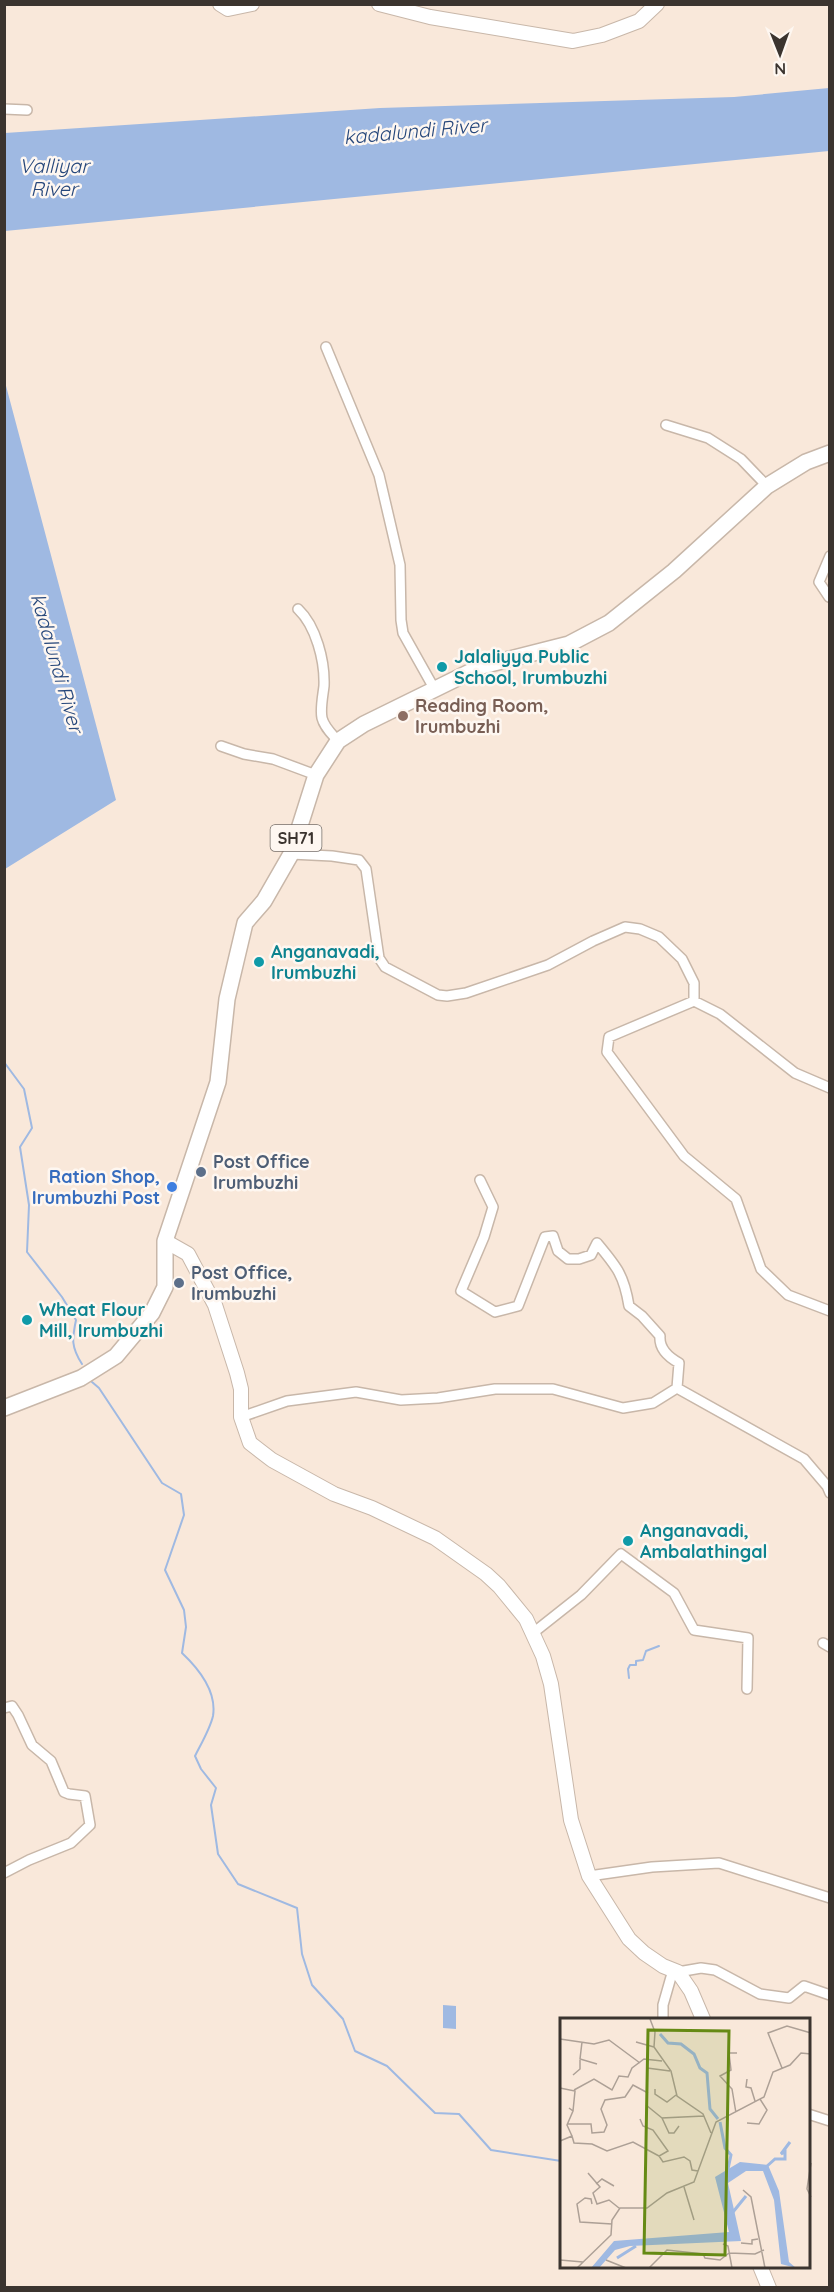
<svg xmlns="http://www.w3.org/2000/svg" width="834" height="2292" viewBox="0 0 834 2292" font-family="Quicksand,sans-serif">
<style>
.water{fill:#9fb9e2}
.lines{fill:none;stroke-linecap:round;stroke-linejoin:round}
.stream{stroke:#9fb9e2;stroke-width:2}
.street-casing{stroke:#c8b7a9;stroke-width:12}
.secondary-casing{stroke:#c8b7a9;stroke-width:16}
.primary-casing{stroke:#c8b7a9;stroke-width:18}
.street{stroke:#fff;stroke-width:9}
.secondary{stroke:#fff;stroke-width:14}
.primary{stroke:#fff;stroke-width:15}
.culture-dot{fill:#0f9aa8;stroke:#fef7f1;stroke-width:2}
.education-dot{fill:#8d6e63;stroke:#fef7f1;stroke-width:2}
.service-dot{fill:#5c6f8a;stroke:#fef7f1;stroke-width:2}
.shop-dot{fill:#3f7fe0;stroke:#fef7f1;stroke-width:2}
.labels{text-anchor:middle;stroke-width:5;stroke-linejoin:round;paint-order:stroke}
.shield{fill:#fef7f1;stroke:#766e69;stroke-width:1.5}
.shield-label{font-size:16px;font-weight:bold;fill:#3b342f}
.culture-label{font-size:18px;font-weight:bold;fill:#0d838f;stroke:#fef7f1;text-anchor:start}
.education-label{font-size:18px;font-weight:bold;fill:#785e54;stroke:#fef7f1;text-anchor:start}
.service-label{font-size:18px;font-weight:bold;fill:#4e5e75;stroke:#fef7f1;text-anchor:start}
.shop-label{font-size:18px;font-weight:bold;fill:#366cbe;stroke:#fef7f1;text-anchor:end}
.water-label{font-size:20px;font-style:italic;fill:#26477b;stroke:#fef7f1}
.inset-river{fill:none;stroke:#9fb9e2;stroke-width:3}
.inset-road{fill:none;stroke:#ada096;stroke-width:1.5}
.view{fill:#658a14;fill-opacity:0.15;stroke:#658a14;stroke-width:3}
.inset-edge{fill:none;stroke:#3b342f;stroke-width:3}
</style>
<rect width="100%" height="100%" fill="#f9e8da"/>
<path class="water" d="M829,88V151L5,231V133L380,108L734,97Z
M5,382L116,800L5,869H4Z
M443,2005L456,2006V2029L443,2028Z"/>
<g class="lines">
<path class="stream" d="M4,1062L24,1089L32,1128L20,1147L29,1205L27,1252L62,1297L76,1320C72,1339 71,1347 82,1364
M92,1382L99,1388L162,1483L181,1494L184,1515L165,1570L184,1610L186,1627L182,1653C199,1669 217,1691 213,1716C210,1729 201,1744 195,1756L201,1769L216,1788L211,1805L218,1854L238,1884L297,1908L302,1954L312,1985L343,2019L355,2051L387,2066L435,2113L459,2114L491,2150L561,2161
M629,1678L628,1669L630,1665H636V1661L643,1660L646,1651L659,1646"/>
<defs>
<path id="street" d="M4,109L27,110
M326,347L379,475L400,565L401,620L403,633L435,690
M666,425L708,438L741,459L767,486
M829,597L819,582L830,556
M298,609C316,626 325,661 324,686C323,695 320,709 322,718C324,727 332,734 338,741
M221,746L244,754L273,759L316,775
M291,854L332,856L359,860L366,869L379,958L385,967L438,995L447,996L466,993L548,965L593,941L625,927L640,929L659,937L682,959L694,983V1001L609,1037L607,1052L684,1156L736,1199L761,1269L788,1295L830,1311
M694,1001L720,1014L795,1073L830,1088
M677,1388L804,1459L827,1486L830,1493
M241,1417L287,1401L356,1392L401,1400L438,1398L495,1389H553L623,1408L653,1403L677,1388L679,1363C668,1357 659,1348 660,1336L642,1316L629,1306C624,1275 617,1267 597,1243L591,1255L579,1259H568L558,1251L553,1236L545,1237L518,1306L495,1312L461,1291L484,1237L493,1207L480,1180
M533,1633L581,1595L621,1554L674,1593L694,1630L748,1638L747,1689
M823,1643L830,1647
M4,1708L12,1706L18,1715L32,1745L51,1761L64,1792L69,1794L85,1796L90,1825L71,1843L29,1860L4,1873
M589,1876L652,1867L719,1863L830,1898
M678,1972L701,1968L715,1970L760,1994L789,1998L804,1986L830,1995
M663,2019V2005L673,1970
M808,2114L830,2121"/>
<path id="secondary" d="M220,4L228,9L252,4
M379,4L430,17L573,41L602,35L639,21L657,4
M165,1241L188,1254L215,1305L237,1373L241,1389V1417L250,1443L272,1460L334,1494L372,1508L435,1538L486,1574L499,1586L526,1619L543,1656L551,1684L571,1820L589,1876L629,1939L644,1953L663,1966L678,1972L691,1991L703,2019
M760,2266L769,2288"/>
<path id="primary" d="M4,1408L81,1378L116,1356L152,1313L165,1287V1241L218,1082L227,999L245,923L264,901L291,854L316,775L338,741L364,724L482,666L569,644L609,623L674,571L767,486L806,462L830,453"/>
</defs>
<use href="#street" class="street-casing"/>
<use href="#secondary" class="secondary-casing"/>
<use href="#primary" class="primary-casing"/>
<use href="#street" class="street"/>
<use href="#secondary" class="secondary"/>
<use href="#primary" class="primary"/>
</g>
<g class="culture-dot">
<circle cx="442" cy="667" r="6"/>
<circle cx="259" cy="962" r="6"/>
<circle cx="27" cy="1320" r="6"/>
<circle cx="628" cy="1541" r="6"/>
</g>
<circle class="education-dot" cx="403" cy="716" r="6"/>
<g class="service-dot">
<circle cx="201" cy="1172" r="6"/>
<circle cx="179" cy="1283" r="6"/>
</g>
<circle class="shop-dot" cx="172" cy="1187" r="6"/>
<g class="labels">
<rect class="shield" x="270.5" y="825" width="51" height="26" rx="4.5"/>
<g class="shield-label">
<text x="296" y="844">SH71</text>
</g>
<g class="culture-label">
<text x="454" y="663">Jalaliyya Public<tspan x="454" dy="21">School, Irumbuzhi</tspan></text>
<text x="271" y="958">Anganavadi,<tspan x="271" dy="21">Irumbuzhi</tspan></text>
<text x="39" y="1316">Wheat Flour<tspan x="39" dy="21">Mill, Irumbuzhi</tspan></text>
<text x="640" y="1537">Anganavadi,<tspan x="640" dy="21">Ambalathingal</tspan></text>
</g>
<g class="education-label">
<text x="415" y="712">Reading Room,<tspan x="415" dy="21">Irumbuzhi</tspan></text>
</g>
<g class="service-label">
<text x="213" y="1168">Post Office<tspan x="213" dy="21">Irumbuzhi</tspan></text>
<text x="191" y="1279">Post Office,<tspan x="191" dy="21">Irumbuzhi</tspan></text>
</g>
<g class="shop-label">
<text x="160" y="1183">Ration Shop,<tspan x="160" dy="21">Irumbuzhi Post</tspan></text>
</g>
<g class="water-label">
<text transform="translate(415 131) rotate(-5)" y="7">kadalundi River</text>
<text x="54" y="173">Valliyar<tspan x="54" dy="23">River</tspan></text>
<text transform="translate(57 663) rotate(74)" y="7">kadalundi River</text>
</g>
</g>
<g transform="translate(560 2018)">
<rect width="250" height="250" fill="#f9e8da"/>
<path d="M180,144L208,147L219,173L229,244L236,250L221,246L214,182L203,153H186L168,165L181,223L70,228L55,232L39,250H31L54,223L169,214L155,159Z" fill="#9fb9e2"/>
<path class="inset-river" d="M100,16L108,25L121,26L134,36L140,50L147,55L150,91L158,101M160,104L165,130L171,137L168,151M206,149L215,141H225V134L221,136L230,124M173,194L186,178M57,240L76,228"/>
<path class="inset-road" d="M90,1L95,14L94,29L111,53L117,78L143,96L151,115M0,21L34,26L49,22L80,45M22,24L20,41L37,46M76,24L94,29M87,50L110,53M222,50L208,15L227,8L251,15M13,57L20,51V42M187,61L186,69L191,70L195,83M0,70L15,73L13,93M95,71V76L107,84L116,77M14,72L34,61L52,72L59,58L68,59L72,50L84,41L102,43M86,87L102,100M176,95L172,71L160,58L171,52L169,35H177M80,101L83,108L93,112L108,133L99,138L103,144L124,139L130,143L132,152L138,153M187,105L199,106L207,92L200,81M7,106H31L32,115L44,114L47,107L41,91L45,82L65,79L73,67L88,75M119,108L114,115H109L102,100L144,98M12,118L14,125L32,126L47,133L73,124L99,138M0,123L12,118L7,107L13,93L9,90M251,145L247,171L251,179M28,155L40,169L33,175L37,186L49,182L59,190M36,166L42,161L54,168M124,169L134,202M183,172L191,179L205,250M32,186L31,181L25,180L17,186L20,204L52,206M181,225L192,226V222L198,221M163,226L168,228L172,250M169,235L195,236L204,232M0,242L23,244M46,242L66,250M17,250L51,217L52,202L60,190H87L107,175L134,164L156,104L204,79L213,54L230,47L241,35L251,36M89,250L107,232L143,236L145,240L160,242L169,235"/>
<path class="view" d="M88,12L169,13L165,237L84,235Z"/>
<rect width="250" height="250" class="inset-edge"/>
</g>
<rect width="834" height="2292" fill="none" stroke="#3b342f" stroke-width="12"/>
<g transform="translate(780 54) rotate(179)" stroke="#fef7f1" stroke-width="4.5" paint-order="stroke">
<path d="M0-4.5L10 22L0 15L-10 22Z" fill="#3b342f"/>
<text y="-9" font-size="16" font-weight="bold" text-anchor="middle" fill="#3b342f">N</text>
</g>
</svg>
